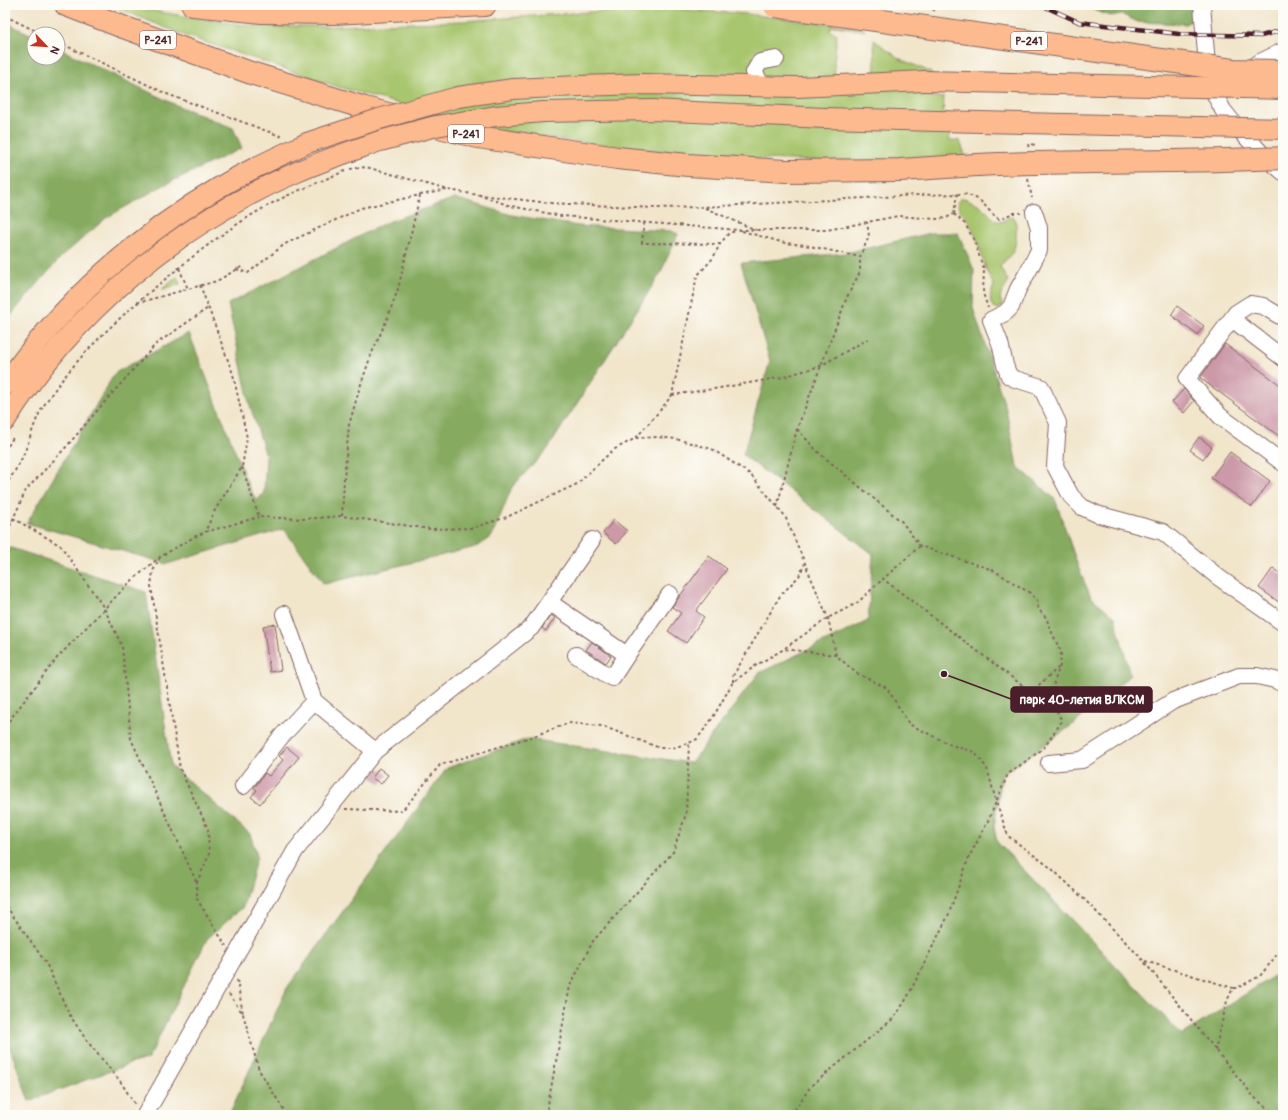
<svg xmlns="http://www.w3.org/2000/svg" width="1288" height="1120" viewBox="0 0 1288 1120" font-family="Pangolin,sans-serif">
<style>
.green{fill:#a8c66e;stroke:#79724c}
.forest{fill:#86ab61;stroke:#686546}
.building{fill:#cc99a9}
.lines{fill:none;stroke-linecap:round;stroke-linejoin:round}
.minor-casing{stroke:#846463;stroke-width:18}
.major-casing{stroke:#846463;stroke-width:22}
.highway-casing{stroke:#846463;stroke-width:24}
.path{stroke:#846463;stroke-width:2;stroke-dasharray:3 3;stroke-linecap:butt}
.minor{stroke:#fff;stroke-width:16}
.major{stroke:#fcba8e;stroke-width:20}
.highway{stroke:#fcba8e;stroke-width:22}
.rail-casing{stroke:#4a1f2b;stroke-width:4.5}
.rail{stroke:#fdfcf7;stroke-width:3;stroke-dasharray:9;stroke-linecap:butt}
.major-bridge-casing{stroke:#846463;stroke-width:22;stroke-linecap:butt}
.highway-bridge-casing{stroke:#846463;stroke-width:24;stroke-linecap:butt}
.major-bridge{stroke:#fcba8e;stroke-width:20}
.highway-bridge{stroke:#fcba8e;stroke-width:22}
.labels{text-anchor:middle;stroke-width:3;stroke-linejoin:round;paint-order:stroke}
.shield{fill:#fdfcf7;stroke:#806168;stroke-width:1}
.shield-label{font-size:11px;font-weight:bold;fill:#4a1f2b}
.leader{fill:none;stroke:#4a1f2b;stroke-width:1.5}
.callout-dot{fill:#4a1f2b;stroke:#fdfcf7;stroke-width:1.5}
.callout{fill:#4a1f2b;stroke:#4a1f2b;stroke-width:1.5}
.callout-label{font-size:13px;text-anchor:middle;font-weight:bold;fill:#fff}
</style>
<rect width="100%" height="100%" fill="#fdfcf7"/>
<filter id="ink" filterUnits="userSpaceOnUse"><feTurbulence type="fractalNoise" baseFrequency=".025" numOctaves="2"/><feDisplacementMap in="SourceGraphic" scale="8" xChannelSelector="R" yChannelSelector="G"/><feConvolveMatrix kernelMatrix="1 2 1 2 8 2 1 2 1" color-interpolation-filters="sRGB"/></filter>
<filter id="wash" filterUnits="userSpaceOnUse"><feTurbulence type="fractalNoise" baseFrequency=".012" numOctaves="4" result="noise"/><feDisplacementMap in="SourceGraphic" scale="16" xChannelSelector="R" yChannelSelector="G"/><feGaussianBlur stdDeviation="0.9" result="paint"/><feColorMatrix in="noise" values="0 0 0 0 0 0 0 0 0 0 0 0 0 0 0 0 0 1.4 0 .05"/><feComposite in="paint" operator="in"/></filter>
<g filter="url(#wash)">
<rect width="100%" height="100%" fill="#f1e5ca"/>
<path class="green" d="M110,5H127L165,13L250,26H333L464,21L588,12L673,9L747,14L863,28L865,31L837,26L831,27L830,31L837,34L834,63L835,75L837,76L872,75L875,69L874,40L900,59L930,72L932,74L933,97L944,98L943,114L950,115L949,140L960,141L966,158L821,161L763,159L707,155L585,143L492,130L339,87L181,34Z
M964,198L980,205L995,220L999,222L1003,221L1010,217L1015,218C1017,225 1017,247 1012,253C1008,258 1003,262 1000,267L1008,281C1005,293 996,293 1003,306L998,309L993,307C988,298 991,294 994,285C982,267 981,244 970,224C966,216 959,212 957,203L960,199Z
M177,277L180,284L161,290Z"/>
<path class="forest" d="M1076,5H1194L1195,10L1193,20L1185,24L1138,22L1121,14L1110,16L1101,13L1089,8Z
M5,22L34,36V58H58V48L178,106L233,128L242,148L162,186L106,218L60,258L5,322Z
M455,198L512,215L578,226L671,231L678,234L660,274L547,450L512,487L492,536L476,547L324,584L284,529L167,564L27,523L115,373L189,333L249,487L257,501L264,492L266,456L249,402L228,304L385,223Z
M931,233H958L974,270L973,308L1006,409L1017,466L1055,499L1080,572L1091,597L1115,617L1130,675L1075,723L1002,775L994,827L997,842L1182,1035L1283,970V1115H229L287,988L447,768L527,739L691,763L759,673L868,621L873,554L743,455L770,361L741,263L846,253Z
M8,547L146,592L171,766L250,834L257,856L243,907L207,939L148,1059L132,1063L29,1101L5,1034V567Z"/>
<g id="blocks">
<path class="building" d="M1177,306L1204,326L1197,335L1171,315Z
M1225,344L1283,387V439L1200,378Z
M1184,389L1194,401L1184,413L1172,402Z
M1199,437L1212,447L1203,459L1190,450Z
M1230,452L1270,481L1252,507L1211,478Z
M614,520L627,531L616,544L603,533Z
M709,556L727,569L696,611L704,617L686,643L668,631L681,613L672,607Z
M1273,568L1283,575V605L1259,588Z
M551,615L555,618L546,631L542,628Z
M275,624L281,670L270,672L263,626Z
M592,642L611,656L606,663L586,650Z
M287,747L299,757L260,804L251,797L257,790L254,788L265,773L269,776L283,760L279,756Z
M379,768L388,775L381,784L372,778Z"/>
</g>
</g>
<g filter="url(#ink)">
<use href="#blocks" fill-opacity="0" stroke="#846463" stroke-width="1"/>
<g class="lines">
<defs>
<path id="minor" d="M1202,5L1208,77L1215,95L1223,110L1235,125L1262,154L1283,172
M1246,71L1258,63L1283,51
M762,85L754,72L760,62L776,59
M1034,212L1039,228V250L1030,268L1018,289L1011,307L1005,313L991,320L1000,343L1005,365L1009,376L1015,379L1041,387L1058,423L1055,466L1071,496L1082,507L1097,514L1163,532L1218,577L1283,623
M1283,318L1263,306L1250,304L1236,313L1187,379L1220,416L1283,463
M1232,319L1283,358
M549,602L627,655L670,594
M284,614L314,701L375,751
M576,655L612,678L627,655
M1049,763L1082,760L1173,701L1239,676H1257L1275,680L1283,684
M243,786L280,738L314,701
M145,1115L295,851L375,751L531,628L592,540"/>
<path id="major" d="M458,97L513,89L579,86L643,84L798,87L924,81
M496,116L543,112L652,110L825,118L938,121
M5,385C61,303 138,235 223,185C250,169 279,156 307,143
M5,421C72,313 181,222 297,172C324,160 352,151 380,141"/>
<path id="highway" d="M66,5L123,27L251,73L365,108L478,137L617,158L688,165L786,171L900,170L977,165
M193,5L262,12L334,13L485,5"/>
</defs>
<use href="#minor" class="minor-casing"/>
<use href="#major" class="major-casing"/>
<use href="#highway" class="highway-casing"/>
<path class="path" d="M928,5L935,11
M5,16L42,34
M58,42L167,94L283,137
M1028,147L1029,144L1036,145
M350,169L366,167L448,190L472,194L549,203L656,208L703,207L918,195L964,194C986,199 984,209 999,219L1004,218L1012,213H1021
M1028,179L1032,198
M420,195L447,190
M478,195L511,206L561,216L739,230H827L898,216L937,219L946,218L954,214
M705,208L756,230
M954,214L965,224L974,240L984,270L983,293L988,308
M954,214L957,194
M644,223L642,243L720,244
M742,231L785,243L805,245L860,257
M179,268L188,289
M236,269L248,273L285,244L361,208L420,195L398,289L388,317L371,355L359,390L349,425L344,479L342,516
M200,285L233,374L247,438L242,467L215,510L205,532
M137,303L217,281L243,266
M672,395L720,388L783,377L820,366L868,339
M636,438L662,408L672,395L697,276L713,258L720,244L729,233L736,231
M5,451L14,436
M242,467L259,517L303,519L342,516L430,529L472,528L507,517L577,484L613,450L636,438L658,437L676,439L712,449L750,474L785,516L828,618L836,655L856,673L887,688L909,724L951,745L974,752L987,768L996,801L1008,836L1051,868L1085,900L1141,958L1254,1097L1269,1110L1283,1115
M5,486C11,477 17,468 22,458C29,443 33,425 41,410C72,360 118,318 163,281C194,255 226,230 260,210C287,194 317,183 345,171
M777,507L797,429L847,297L860,272V257L869,236L867,222
M13,518L61,546L104,608L122,646L131,739L196,881
M5,537L26,490L67,446L102,405L156,344L208,308
M920,546L883,579L1031,692L1059,667
M160,557L153,571L151,586L180,769L208,829L209,855L197,882V899L226,946
M785,648L828,618L857,603L883,579
M733,682V676L780,596L799,576L805,563
M5,726L57,658L129,583L160,557L194,537L205,532L259,517
M345,809L402,811L440,765L534,736L569,723L602,726L660,748H672L689,743L697,739L712,719L733,682L758,664L784,649L836,655
M5,900L6,906L46,963L69,1014L87,1041L120,1081L136,1106
M1145,961L1233,988
M237,980L243,1014
M229,994L243,1014L259,1070L287,1115
M1215,1051L1227,1001L1233,988H1237L1260,976L1283,947
M546,1115L570,986L593,941L673,852L686,814L689,743
M791,1115L811,1086L894,1018L907,998L948,916L969,857L989,819L1008,774L1044,748L1062,721L1052,701L1054,682L1060,666L1061,652L1048,624L1047,618L1042,614L1038,607L1037,600L1030,593L993,570L920,546L902,522L818,452L797,429"/>
<use href="#minor" class="minor"/>
<use href="#major" class="major"/>
<use href="#highway" class="highway"/>
<defs>
<path id="rail" d="M1041,5L1079,22L1179,34L1261,36L1283,30"/>
</defs>
<use href="#rail" class="rail-casing"/>
<use href="#rail" class="rail"/>
<defs>
<path id="major-bridge" d="M924,81L1283,89
M938,121L1283,129
M380,141L436,126L496,116
M307,143L379,119L458,97"/>
<path id="highway-bridge" d="M775,6L1233,70L1283,71
M977,165C1079,160 1181,163 1283,158"/>
</defs>
<use href="#major-bridge" class="major-bridge-casing"/>
<use href="#highway-bridge" class="highway-bridge-casing"/>
<use href="#major-bridge" class="major-bridge"/>
<use href="#highway-bridge" class="highway-bridge"/>
</g>
</g>
<g class="labels">
<g class="shield">
<rect x="140" y="31" width="36" height="18" rx="3"/>
<rect x="1011" y="32" width="36" height="18" rx="3"/>
<rect x="448" y="125" width="36" height="18" rx="3"/>
</g>
<g class="shield-label">
<text x="158" y="44">Р-241</text>
<text x="1029" y="45">Р-241</text>
<text x="466" y="138">Р-241</text>
</g>
</g>
<path class="leader" d="M944 674L1011 699"/>
<circle class="callout-dot" cx="944" cy="674" r="4"/>
<rect class="callout" x="1011" y="687" width="141" height="25" rx="4"/>
<g class="callout-label">
<text x="1082" y="704">парк 40-летия ВЛКСМ</text>
</g>
<rect width="1288" height="1120" fill="none" stroke="#fdfcf7" stroke-width="20"/>
<g transform="translate(46 46) rotate(115)"><circle r="19" fill="#fdfcf7" stroke="#b5a4a5"/>
<path d="M0-3L7 15L0 10L-7 15Z" fill="#c8321e"/>
<text y="-6" font-size="11" font-weight="bold" text-anchor="middle" fill="#4a1f2b">N</text>
</g>
</svg>
